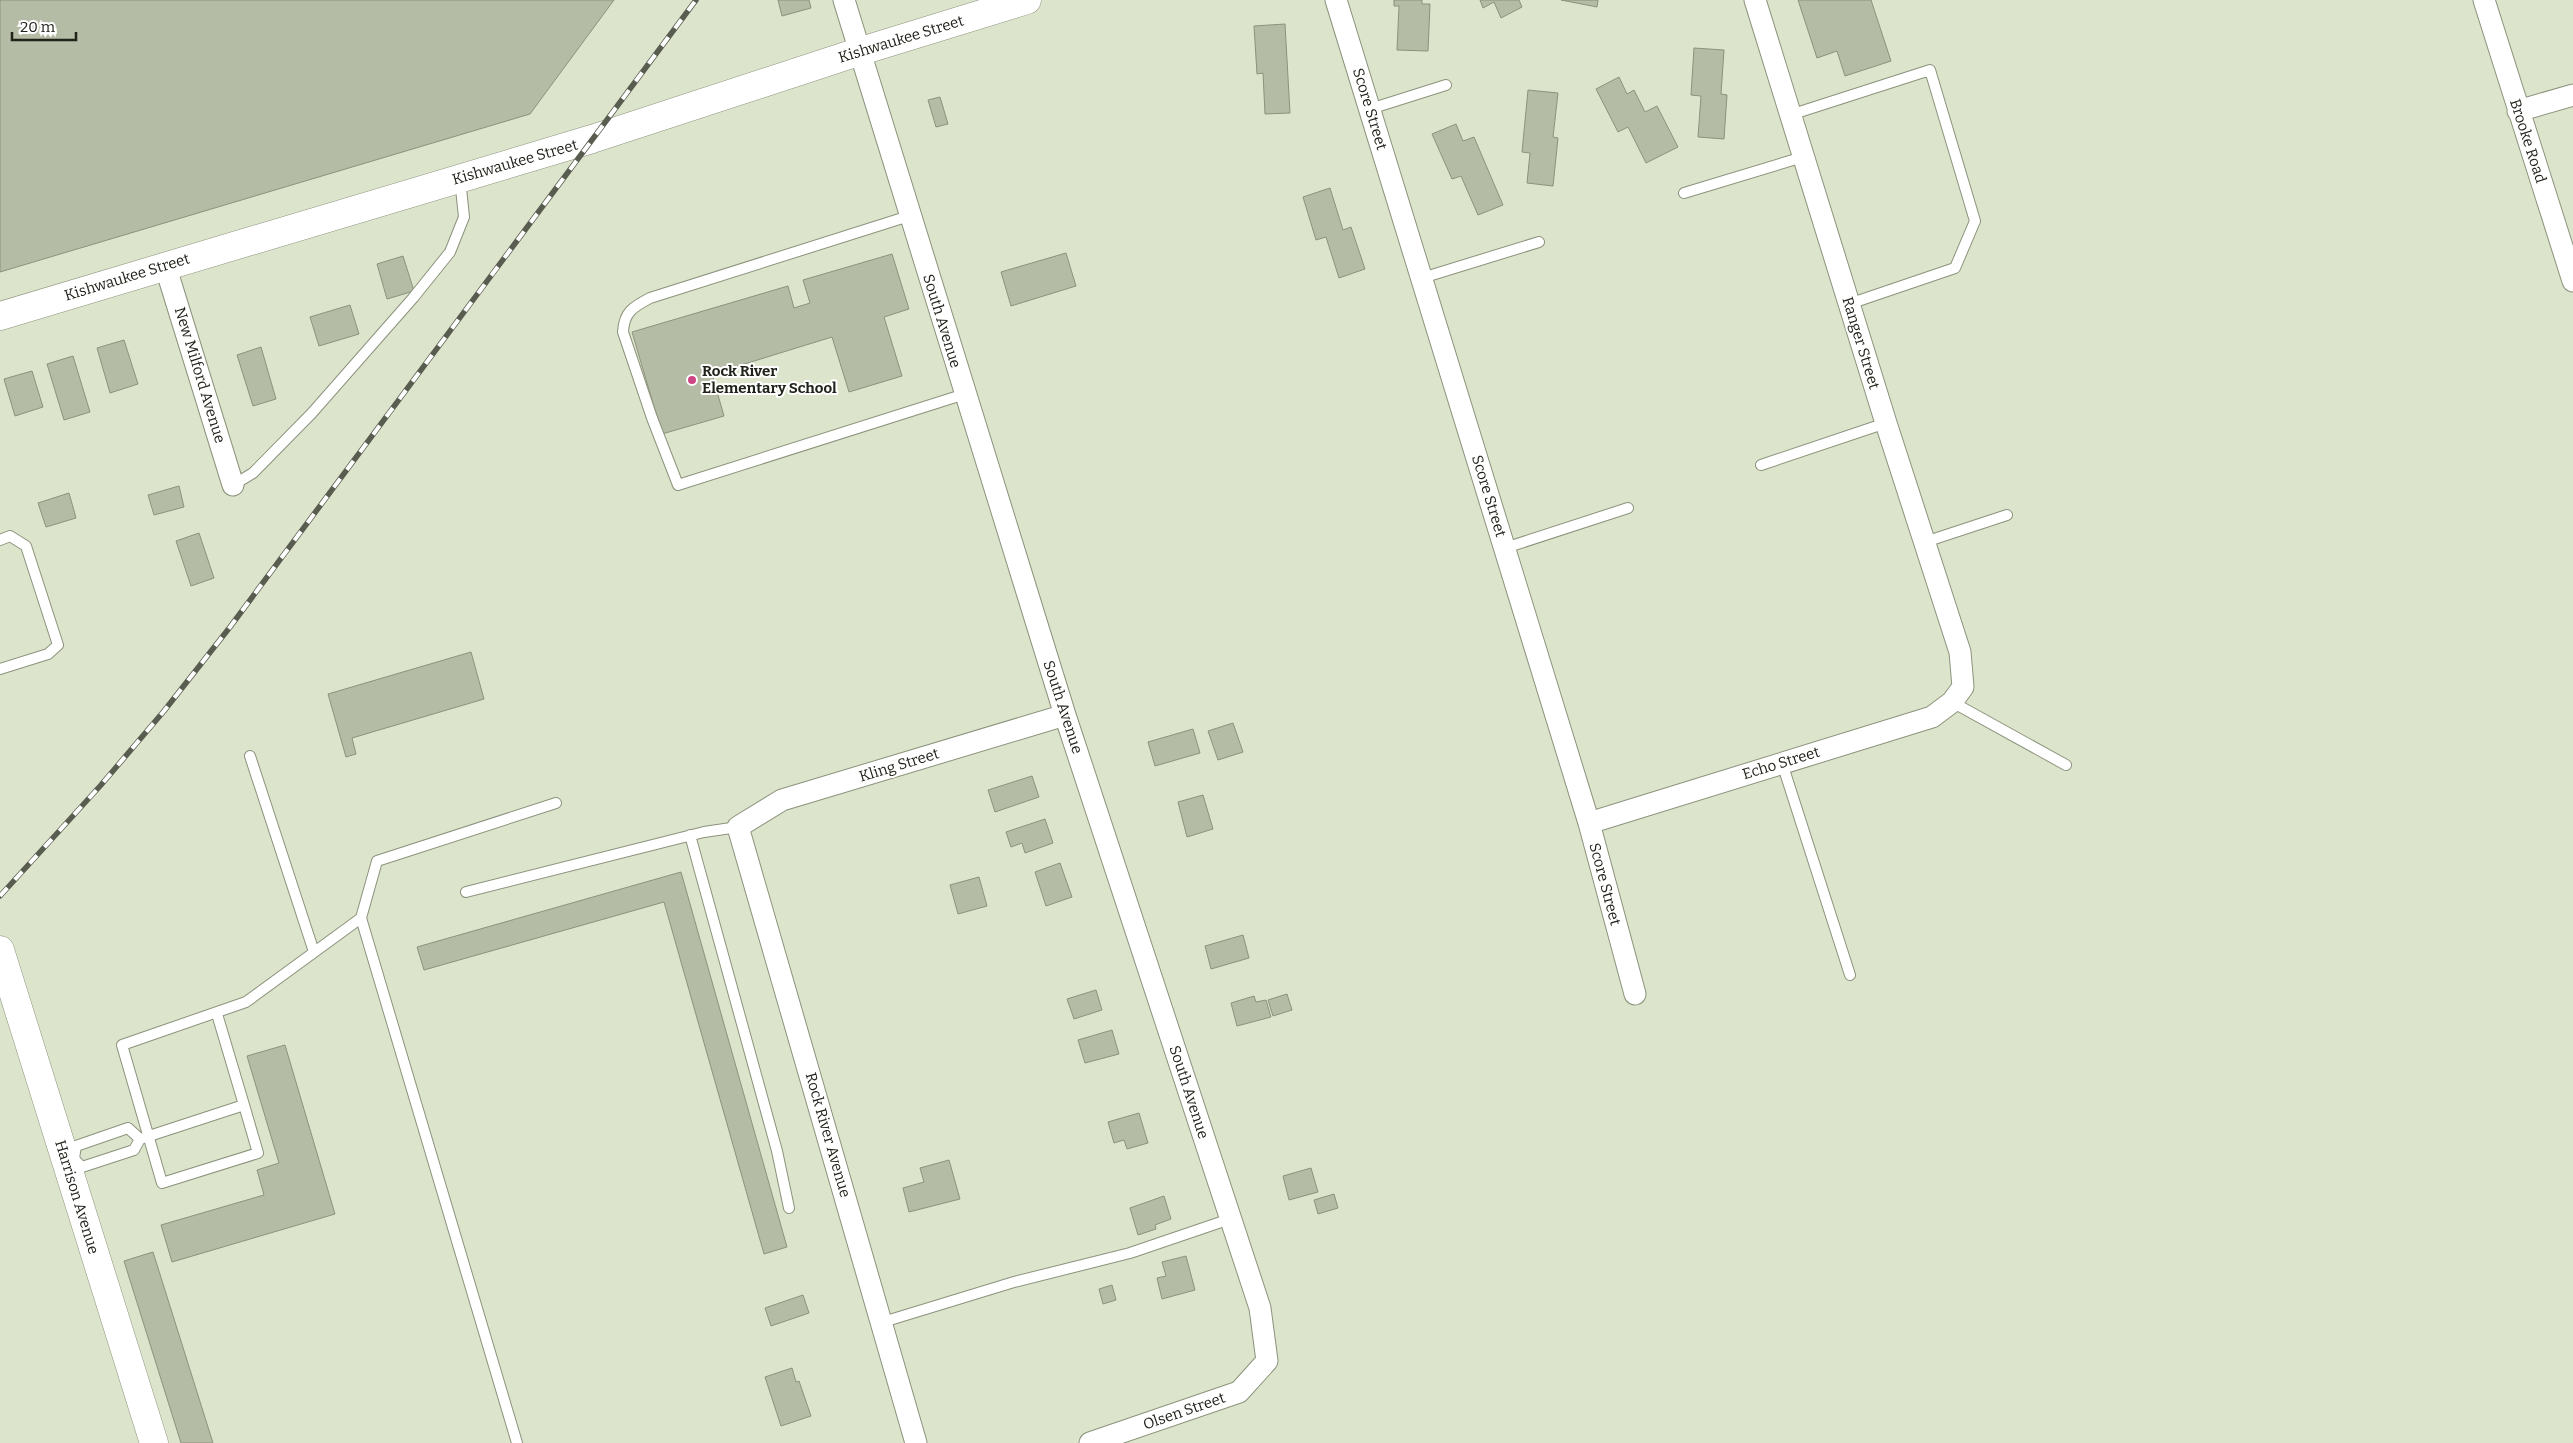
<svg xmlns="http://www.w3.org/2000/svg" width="2573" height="1443" viewBox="0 0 2573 1443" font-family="Bitter,serif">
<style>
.building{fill:#b5bca5;stroke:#8c927c}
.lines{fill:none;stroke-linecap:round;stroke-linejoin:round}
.lane-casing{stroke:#8c937c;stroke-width:12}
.street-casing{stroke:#8c937c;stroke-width:23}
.secondary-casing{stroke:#8c937c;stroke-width:29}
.primary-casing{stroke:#8c937c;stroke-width:29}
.lane{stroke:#fff;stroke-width:10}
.street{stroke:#fff;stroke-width:21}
.secondary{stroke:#fff;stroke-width:28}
.primary{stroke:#fff;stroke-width:28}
.rail-casing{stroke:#595d50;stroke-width:5.5}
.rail{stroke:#fff;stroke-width:4;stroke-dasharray:11;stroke-linecap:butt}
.poi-dot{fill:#cd4685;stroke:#fff;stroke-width:2}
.labels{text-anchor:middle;stroke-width:4;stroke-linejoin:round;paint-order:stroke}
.street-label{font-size:15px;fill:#20231a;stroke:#fff}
.poi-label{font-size:15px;font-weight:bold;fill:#20231a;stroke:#fff;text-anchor:start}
</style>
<rect width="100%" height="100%" fill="#dce4cc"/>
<path class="building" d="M0,0H614L530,114L0,272Z
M778,0H809L811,8L782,16Z
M1394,0H1422V4H1430L1428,51L1397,50L1399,6H1394Z
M1480,0H1519L1522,7L1501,18L1494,2L1483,8Z
M1561,0H1598L1597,7Z
M1798,0H1871L1891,61L1845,76L1837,51L1817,58Z
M1285,24L1290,113L1265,114L1263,73L1257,74L1254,26Z
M1694,48L1724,50L1721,94L1727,95L1724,139L1698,137L1701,96L1691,95Z
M1619,77L1627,94L1634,90L1645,112L1657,106L1678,147L1646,163L1628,127L1618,132L1596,89Z
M1528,90L1558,93L1553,137L1558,138L1553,186L1527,183L1530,153L1522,152Z
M940,97L948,124L936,127L928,100Z
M1456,124L1463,141L1474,137L1503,205L1478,215L1461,176L1452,179L1432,134Z
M1330,188L1343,230L1351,227L1365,269L1339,278L1326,237L1316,240L1303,197Z
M1066,253L1076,286L1011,306L1001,272Z
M892,254L909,309L884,317L902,376L849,392L832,337L712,374L724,416L662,434L632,332L788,286L794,308L810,303L803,280Z
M403,256L414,291L387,299L377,264Z
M350,305L359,334L319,346L310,317Z
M124,340L138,384L110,393L97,348Z
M261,347L276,399L253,406L237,355Z
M73,356L90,412L64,420L47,364Z
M32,371L43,407L15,416L4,379Z
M179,486L184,507L154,515L148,495Z
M69,493L76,518L46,527L38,503Z
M199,533L214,578L191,586L176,541Z
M471,652L484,699L352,738L356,754L346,757L328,694Z
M1233,723L1243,752L1218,760L1208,731Z
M1193,729L1200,753L1155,766L1148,742Z
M1032,776L1039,797L995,812L988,790Z
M1203,795L1213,829L1187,837L1178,802Z
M1045,819L1053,843L1025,853L1022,843L1011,847L1006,832Z
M1060,863L1072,897L1046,906L1035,872Z
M681,872L787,1247L764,1254L664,902L424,970L417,947Z
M979,877L987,906L958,914L950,885Z
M1243,935L1249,958L1211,969L1205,946Z
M1096,990L1102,1010L1074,1019L1067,999Z
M1287,994L1292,1010L1273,1016L1268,1000Z
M1254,996L1256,1002L1266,1000L1271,1017L1237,1026L1231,1003Z
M1112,1030L1119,1054L1085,1063L1078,1040Z
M285,1045L335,1214L172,1262L161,1225L264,1195L257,1170L279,1163L247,1056Z
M1139,1113L1148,1143L1127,1149L1124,1140L1114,1143L1108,1122Z
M949,1160L960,1199L909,1212L903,1188L924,1182L920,1168Z
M1311,1168L1318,1192L1289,1200L1283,1176Z
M1334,1194L1338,1208L1318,1214L1314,1200Z
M1164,1196L1171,1219L1155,1225L1156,1229L1138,1235L1130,1208Z
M153,1252L213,1443H181L124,1261Z
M1186,1256L1195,1290L1162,1299L1157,1278L1166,1276L1162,1262Z
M1112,1285L1116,1300L1103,1304L1099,1289Z
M803,1295L809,1313L771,1326L765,1308Z
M792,1368L796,1382L799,1381L811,1416L781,1426L765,1377Z"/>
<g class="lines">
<defs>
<path id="lane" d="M1370,109L1446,85
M1790,115L1930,70L1975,221L1955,268L1849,304
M1684,193L1803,157
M909,216L650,298C633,307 624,312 623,332L652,418L678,485L965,394
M1422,278L1539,242
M1761,465L1886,423
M233,485L253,473L312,413L413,298L450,252L464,217L460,179
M0,540L10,536L26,546L58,645L48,654L0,669
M1925,542L2007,515
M1505,548L1628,508
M1952,702L2066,765
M250,756L314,952
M1782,763L1850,975
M690,835L777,1151L789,1208
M466,892L704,832L738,827
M361,918L377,861L556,803
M244,1105L258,1153L162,1183L122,1045L246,1002L361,918L517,1443
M74,1158L76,1146L128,1128L140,1139
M74,1159L82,1167L134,1150L140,1139L244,1105L217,1014
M883,1322L1014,1282L1130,1253L1230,1219"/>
<path id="street" d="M844,0L1065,715L1260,1308L1267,1361L1239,1392L1090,1443
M1336,0L1589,823L1635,994
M2484,0L2573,281
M2518,111L2573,95
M165,265L233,485
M1589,823L1932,717L1952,702L1963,687L1960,652L1886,423L1755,0
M916,1443L738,827L782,800L1065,715"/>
<path id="secondary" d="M0,316L592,139L858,52L1027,0"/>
<path id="primary" d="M0,950L154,1443"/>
</defs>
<use href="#lane" class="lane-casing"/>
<use href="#street" class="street-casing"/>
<use href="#secondary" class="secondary-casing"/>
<use href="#primary" class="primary-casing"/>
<use href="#lane" class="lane"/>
<use href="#street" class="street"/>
<use href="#secondary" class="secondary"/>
<use href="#primary" class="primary"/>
<defs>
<path id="rail" d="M0,896L101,785L164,711L230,627L696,0"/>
</defs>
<use href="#rail" class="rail-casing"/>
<use href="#rail" class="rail"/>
</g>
<circle class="poi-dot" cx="692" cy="380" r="5"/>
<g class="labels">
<g class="street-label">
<text transform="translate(901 39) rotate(-17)" y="5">Kishwaukee Street</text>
<text transform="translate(1370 109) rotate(73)" y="5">Score Street</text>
<text transform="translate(2528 141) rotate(72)" y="5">Brooke Road</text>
<text transform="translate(515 162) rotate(-16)" y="5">Kishwaukee Street</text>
<text transform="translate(127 277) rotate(-17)" y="5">Kishwaukee Street</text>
<text transform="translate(942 321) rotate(73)" y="5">South Avenue</text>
<text transform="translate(1861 343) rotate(73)" y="5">Ranger Street</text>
<text transform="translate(200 375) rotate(73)" y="5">New Milford Avenue</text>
<text transform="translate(1489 496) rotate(73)" y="5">Score Street</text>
<text transform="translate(1063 707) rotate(72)" y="5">South Avenue</text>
<text transform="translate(1781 763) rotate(-17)" y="5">Echo Street</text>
<text transform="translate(899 765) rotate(-17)" y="5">Kling Street</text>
<text transform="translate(1605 884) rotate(75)" y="5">Score Street</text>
<text transform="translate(1189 1092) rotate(72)" y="5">South Avenue</text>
<text transform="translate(828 1135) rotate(74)" y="5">Rock River Avenue</text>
<text transform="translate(77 1197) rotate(73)" y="5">Harrison Avenue</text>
<text transform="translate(1184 1411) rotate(-19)" y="5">Olsen Street</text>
</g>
<g class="poi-label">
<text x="702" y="376">Rock River<tspan x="702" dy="17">Elementary School</tspan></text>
</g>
</g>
<path d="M12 32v8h64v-8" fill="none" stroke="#20231a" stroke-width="2.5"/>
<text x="20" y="32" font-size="15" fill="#20231a" stroke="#ffffff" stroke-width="4" paint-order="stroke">20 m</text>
</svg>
